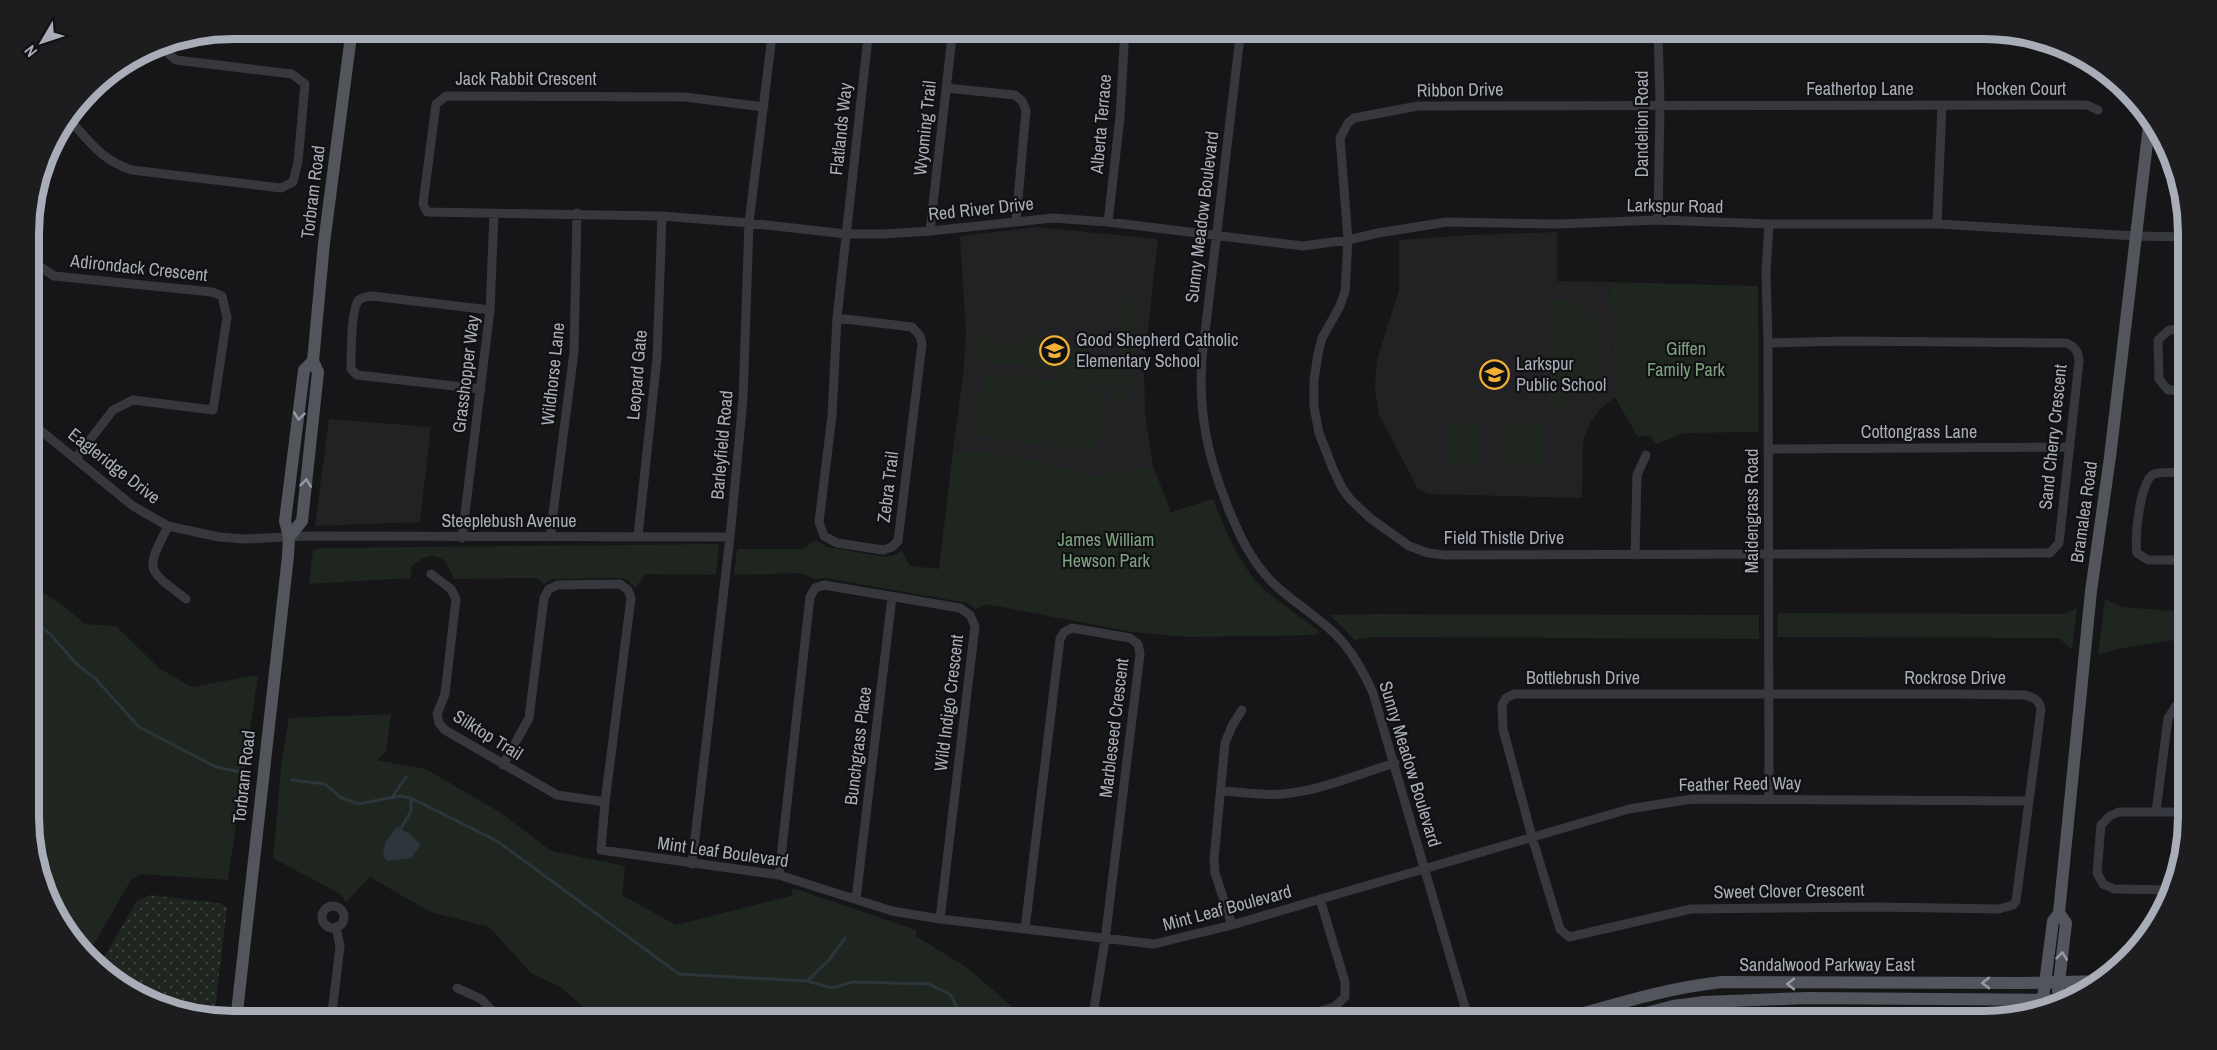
<svg xmlns="http://www.w3.org/2000/svg" width="2217" height="1050" viewBox="0 0 2217 1050" font-family="'Archivo Narrow',sans-serif">
<style>
.built{fill:#222225}
.grass{fill:url(#grass-dots)}
.park{fill:#1e261f}
.water{fill:#2c353c}
.lines{fill:none;stroke-linecap:round;stroke-linejoin:round}
.stream{stroke:#2c353c;stroke-width:3}
.minor{stroke:#37383d;stroke-width:9}
.major{stroke:#53555c;stroke-width:12}
.oneway{stroke:#979ba6}
.labels{text-anchor:middle;stroke-width:4.5;stroke-linejoin:round;paint-order:stroke}
.street-label{font-size:18px;fill:#a8adb8;stroke:#111113}
.poi-label{font-size:18px;fill:#a8adb8;stroke:#111113;text-anchor:start}
.park-label{font-size:18px;fill:#7fa381;stroke:#111113}
.rim{fill:none;stroke:#a8adb8;stroke-width:8}
</style>
<defs>
<pattern id="grass-dots" width="8" height="8" patternUnits="userSpaceOnUse" patternTransform="scale(1.5)"><rect width="8" height="8" fill="#1e261f"/><path d="M2 2h.1M6 6h.1" fill="none" stroke="#3c433d" stroke-width="1.8" stroke-linecap="round"/></pattern>
</defs>
<rect width="100%" height="100%" fill="#161618"/>
<path class="built" d="M1036,227L1158,239L1144,365L1145,413L1153,466L1096,476L1007,454L953,450L963,376L966,335L960,236Z
M1557,232V281L1609,282L1615,398L1602,407L1589,424L1583,442L1582,498L1428,494L1418,489L1379,415L1375,388L1377,360L1399,290V240L1469,235Z
M329,419L431,427L420,522L315,526Z
M1739,1016L1935,1021H1739Z"/>
<path class="grass" d="M150,895L218,903L227,907L214,1018L155,1006L100,964L137,901Z"/>
<path class="park" d="M1609,282L1758,286L1759,432L1683,433L1657,444L1649,436L1638,437L1615,398Z
M1124,298L1136,299L1127,368L1131,374L1130,402L1110,400V385L1055,380V372L1050,371L1046,368L974,361L971,331L974,330C980,338 989,339 996,346H1002L1003,344C1018,344 1024,344 1032,331L1039,332L1037,340L1085,349V359L1117,364Z
M1547,300C1557,301 1571,299 1580,303C1609,315 1601,365 1600,390L1570,388L1566,391L1564,409L1548,408Z
M983,372L1105,388L1097,452L975,436Z
M1447,423H1482V464H1447Z
M1506,423L1541,424V467L1505,466Z
M953,450L1007,454L1096,476L1153,466L1171,512L1213,499C1226,531 1238,564 1263,588C1280,604 1301,617 1319,631L1316,635L1186,637L1132,632L986,604L976,609L967,603L826,578L816,579L799,573L734,575L737,549H803L816,540L827,547L886,557L895,555L902,550L910,566L939,569Z
M717,544L719,545L716,575L646,574L635,588L627,579L618,578L552,579L544,584L536,578L453,579C447,554 431,549 412,566L410,578L309,584L313,550L325,548Z
M30,584L64,606L85,624L116,626L160,669L192,687L258,675L228,880L140,874L131,880L88,954L71,941L30,844Z
M2105,599L2121,607L2188,612V638L2117,649L2098,655Z
M2077,608L2072,650L2059,638L1777,637L1778,613L2062,614Z
M1376,614L1759,615V639L1371,637L1355,640L1330,615Z
M391,714L386,752L377,760L426,769L501,813L551,851L625,866L622,895L676,925L791,896L793,888L916,930V936L969,969L1029,1021H601L560,987L531,973L489,927L430,912L370,877L346,902L340,894L273,858L282,757L289,718Z"/>
<path class="water" d="M397,826L411,835L421,845L411,858L387,861L383,855L385,843Z"/>
<g class="lines">
<path class="stream" d="M30,619C57,633 68,663 94,677L139,727L216,767L241,772
M292,780L325,784L340,797L358,804L400,796L411,798L497,841L679,974L807,981L832,988L853,982L929,984L951,995L958,1010L959,1021
M392,797L406,777
M400,830L411,811V798
M807,981L829,960L845,938"/>
<path class="minor" d="M1241,28L1202,358C1198,414 1208,458 1229,510C1240,537 1252,562 1273,583C1293,603 1318,616 1337,636C1353,652 1364,673 1373,693L1469,1021
M1658,28L1660,105L1658,220
M946,88L1015,95L1022,101L1026,110L1016,221
M764,107L685,97L446,96L436,104L423,204L427,212L662,216L749,223L846,234H883L930,231L1053,218L1108,222L1303,246L1348,240L1378,233L1447,222L1557,224L1658,220L1769,224H1937L2136,236L2187,237
M68,118C90,142 101,160 132,170L281,188L293,182L298,162L305,84L292,74L176,60L157,44
M1108,222L1120,117L1125,28
M1937,224L1942,105
M930,231L953,28
M29,259L54,276L212,292L222,296L227,317L213,410L133,400L113,410L76,458
M837,318L912,327L920,336L922,344L898,541L892,547L883,550L837,543L824,536L819,522L832,416L837,318L869,28
M2187,329L2169,330L2158,340L2159,379L2168,390H2187
M1768,343L1847,341L2066,343C2075,347 2078,350 2079,361L2059,543L2050,553L1445,555L1428,553L1409,546L1370,518L1350,499L1342,488L1333,469L1319,433L1314,407V380L1318,354L1322,338L1339,308L1345,292L1348,240L1340,138L1348,123L1354,118L1418,106L2087,105L2098,110
M481,389L357,375L351,369C351,355 351,311 358,301C361,297 367,297 372,296L490,310
M29,421L133,506L168,526L219,537L245,539L310,536L730,537
M1768,449L2070,447
M2188,473C2178,473 2163,471 2154,474C2140,479 2134,540 2137,553L2148,560H2188
M168,526C145,572 146,568 186,599
M638,536L657,358L662,216
M550,537L574,352L577,213
M462,538L490,310L494,214
M1635,555L1637,475L1646,455
M431,574L451,589L456,599L445,694L437,714L439,723L445,730L557,795L605,802
M1514,694H1952L2025,695C2034,698 2039,699 2041,709L2016,901L2013,905L1999,909L1877,907L1691,909L1569,937L1560,929L1532,837L1503,729L1502,705L1506,698Z
M503,765L529,718L544,598L549,589L558,585L620,584L628,590L631,598L605,802L601,850L779,875L892,911L940,919L1154,944L1232,925L1629,809L1692,799L2028,801
M1222,791C1241,792 1263,796 1282,794C1320,791 1358,774 1395,763
M1769,799L1768,343L1766,272L1769,224
M2156,812L2168,718L2176,706L2188,701
M692,864L730,537L743,399L749,223L773,28
M779,875L810,597L815,588L824,585L960,608L970,615L975,626L940,919
M2174,890L2114,889L2103,884L2097,873L2101,825L2110,816L2119,812H2188
M856,899L892,597
M322 917a11 11 0 1 1 22 0a11 11 0 1 1-22 0Z
M1232,925L1215,873L1214,859L1225,743L1232,726L1242,710
M1025,929L1060,639L1064,632L1072,628L1130,638L1138,644L1140,654L1105,940L1092,1021
M457,988L481,999L502,1021
M331,1021L340,946L336,927
M1286,1021L1334,1007L1345,997V982L1320,899"/>
<path class="major" d="M289,537L302,521L318,372L313,361L324,243L352,28
M2058,991L2066,923L2059,913
M2042,1006L2053,921L2059,913L2091,591L2110,457L2150,117
M236,1021L288,556L289,537L285,521L304,370L313,361
M1556,1021C1611,1006 1665,988 1722,982L2024,983L2104,981
M1615,1021L1673,1006L1704,1002L1807,998L2059,1000"/>
</g>
<defs><path id="oneway-chevron" d="M-2-3.5L2.5 0L-2 3.5" fill="none" stroke-width="1.6" stroke-linecap="round" stroke-linejoin="round" transform="scale(1.5)"/></defs>
<g class="oneway">
<use href="#oneway-chevron" transform="translate(299 416) rotate(97)"/>
<use href="#oneway-chevron" transform="translate(306 483) rotate(-84)"/>
<use href="#oneway-chevron" transform="translate(2062 956) rotate(-84)"/>
<use href="#oneway-chevron" transform="translate(1986 983) rotate(-180)"/>
<use href="#oneway-chevron" transform="translate(1791 984) rotate(180)"/>
</g>
<defs>
<symbol id="school-ring" viewBox="-11 -11 22 22"><circle r="9.5" fill="#111113" stroke="#f2b134" stroke-width="1.5"/><path d="M0-5L7-2L0 1L-7-2ZM-4 1L0 2.5L4 1V4Q0 6-4 4Z" fill="#f2b134"/></symbol>
</defs>
<g fill-rule="evenodd">
<use href="#school-ring" x="1038" y="334" width="33" height="33"/>
<use href="#school-ring" x="1478" y="358" width="33" height="33"/>
</g>
<g class="labels">
<g class="street-label">
<text x="526" y="85">Jack Rabbit Crescent</text>
<text x="1860" y="95">Feathertop Lane</text>
<text x="2021" y="95">Hocken Court</text>
<text transform="translate(1460 90) rotate(-1)" y="6">Ribbon Drive</text>
<text transform="translate(1101 124) rotate(-85)" y="6">Alberta Terrace</text>
<text transform="translate(1642 124) rotate(-90)" y="6">Dandelion Road</text>
<text transform="translate(925 128) rotate(-84)" y="6">Wyoming Trail</text>
<text transform="translate(841 129) rotate(-84)" y="6">Flatlands Way</text>
<text transform="translate(313 192) rotate(-83)" y="6">Torbram Road</text>
<text transform="translate(1675 206) rotate(1)" y="6">Larkspur Road</text>
<text transform="translate(981 209) rotate(-6)" y="6">Red River Drive</text>
<text transform="translate(1202 217) rotate(-83)" y="6">Sunny Meadow Boulevard</text>
<text transform="translate(139 268) rotate(6)" y="6">Adirondack Crescent</text>
<text transform="translate(466 374) rotate(-83)" y="6">Grasshopper Way</text>
<text transform="translate(553 374) rotate(-84)" y="6">Wildhorse Lane</text>
<text transform="translate(637 375) rotate(-85)" y="6">Leopard Gate</text>
<text x="1919" y="438">Cottongrass Lane</text>
<text transform="translate(2053 437) rotate(-84)" y="6">Sand Cherry Crescent</text>
<text transform="translate(722 445) rotate(-85)" y="6">Barleyfield Road</text>
<text transform="translate(114 466) rotate(38)" y="6">Eagleridge Drive</text>
<text transform="translate(888 487) rotate(-83)" y="6">Zebra Trail</text>
<text transform="translate(1752 511) rotate(-90)" y="6">Maidengrass Road</text>
<text transform="translate(2084 512) rotate(-82)" y="6">Bramalea Road</text>
<text x="509" y="527">Steeplebush Avenue</text>
<text x="1504" y="544">Field Thistle Drive</text>
<text x="1583" y="684">Bottlebrush Drive</text>
<text x="1955" y="684">Rockrose Drive</text>
<text transform="translate(949 703) rotate(-83)" y="6">Wild Indigo Crescent</text>
<text transform="translate(1114 728) rotate(-83)" y="6">Marbleseed Crescent</text>
<text transform="translate(488 735) rotate(32)" y="6">Silktop Trail</text>
<text transform="translate(858 746) rotate(-83)" y="6">Bunchgrass Place</text>
<text transform="translate(1410 764) rotate(73)" y="6">Sunny Meadow Boulevard</text>
<text transform="translate(244 777) rotate(-84)" y="6">Torbram Road</text>
<text transform="translate(1740 784) rotate(-1)" y="6">Feather Reed Way</text>
<text transform="translate(723 852) rotate(8)" y="6">Mint Leaf Boulevard</text>
<text transform="translate(1789 891) rotate(-1)" y="6">Sweet Clover Crescent</text>
<text transform="translate(1227 908) rotate(-15)" y="6">Mint Leaf Boulevard</text>
<text x="1827" y="971">Sandalwood Parkway East</text>
</g>
<g class="poi-label">
<text x="1076" y="346">Good Shepherd Catholic<tspan x="1076" dy="21">Elementary School</tspan></text>
<text x="1516" y="370">Larkspur<tspan x="1516" dy="21">Public School</tspan></text>
</g>
<g class="park-label">
<text x="1686" y="355">Giffen<tspan x="1686" dy="21">Family Park</tspan></text>
<text x="1106" y="546">James William<tspan x="1106" dy="21">Hewson Park</tspan></text>
</g>
</g>
<path d="M0 0H2217V1050H0ZM233 39H1984A194 194 0 0 1 2178 233V817A194 194 0 0 1 1984 1011H233A194 194 0 0 1 39 817V233A194 194 0 0 1 233 39Z" fill="#1d1d20" fill-rule="evenodd"/>
<path class="rim" d="M233 39H1984A194 194 0 0 1 2178 233V817A194 194 0 0 1 1984 1011H233A194 194 0 0 1 39 817V233A194 194 0 0 1 233 39Z"/>
<g transform="translate(42 42) rotate(231)" stroke="#111113" stroke-width="4.5" paint-order="stroke">
<path d="M0-4.5L10 22L0 15L-10 22Z" fill="#a8adb8"/>
<text y="-9" font-size="16" font-weight="bold" text-anchor="middle" fill="#a8adb8">N</text>
</g>
</svg>
